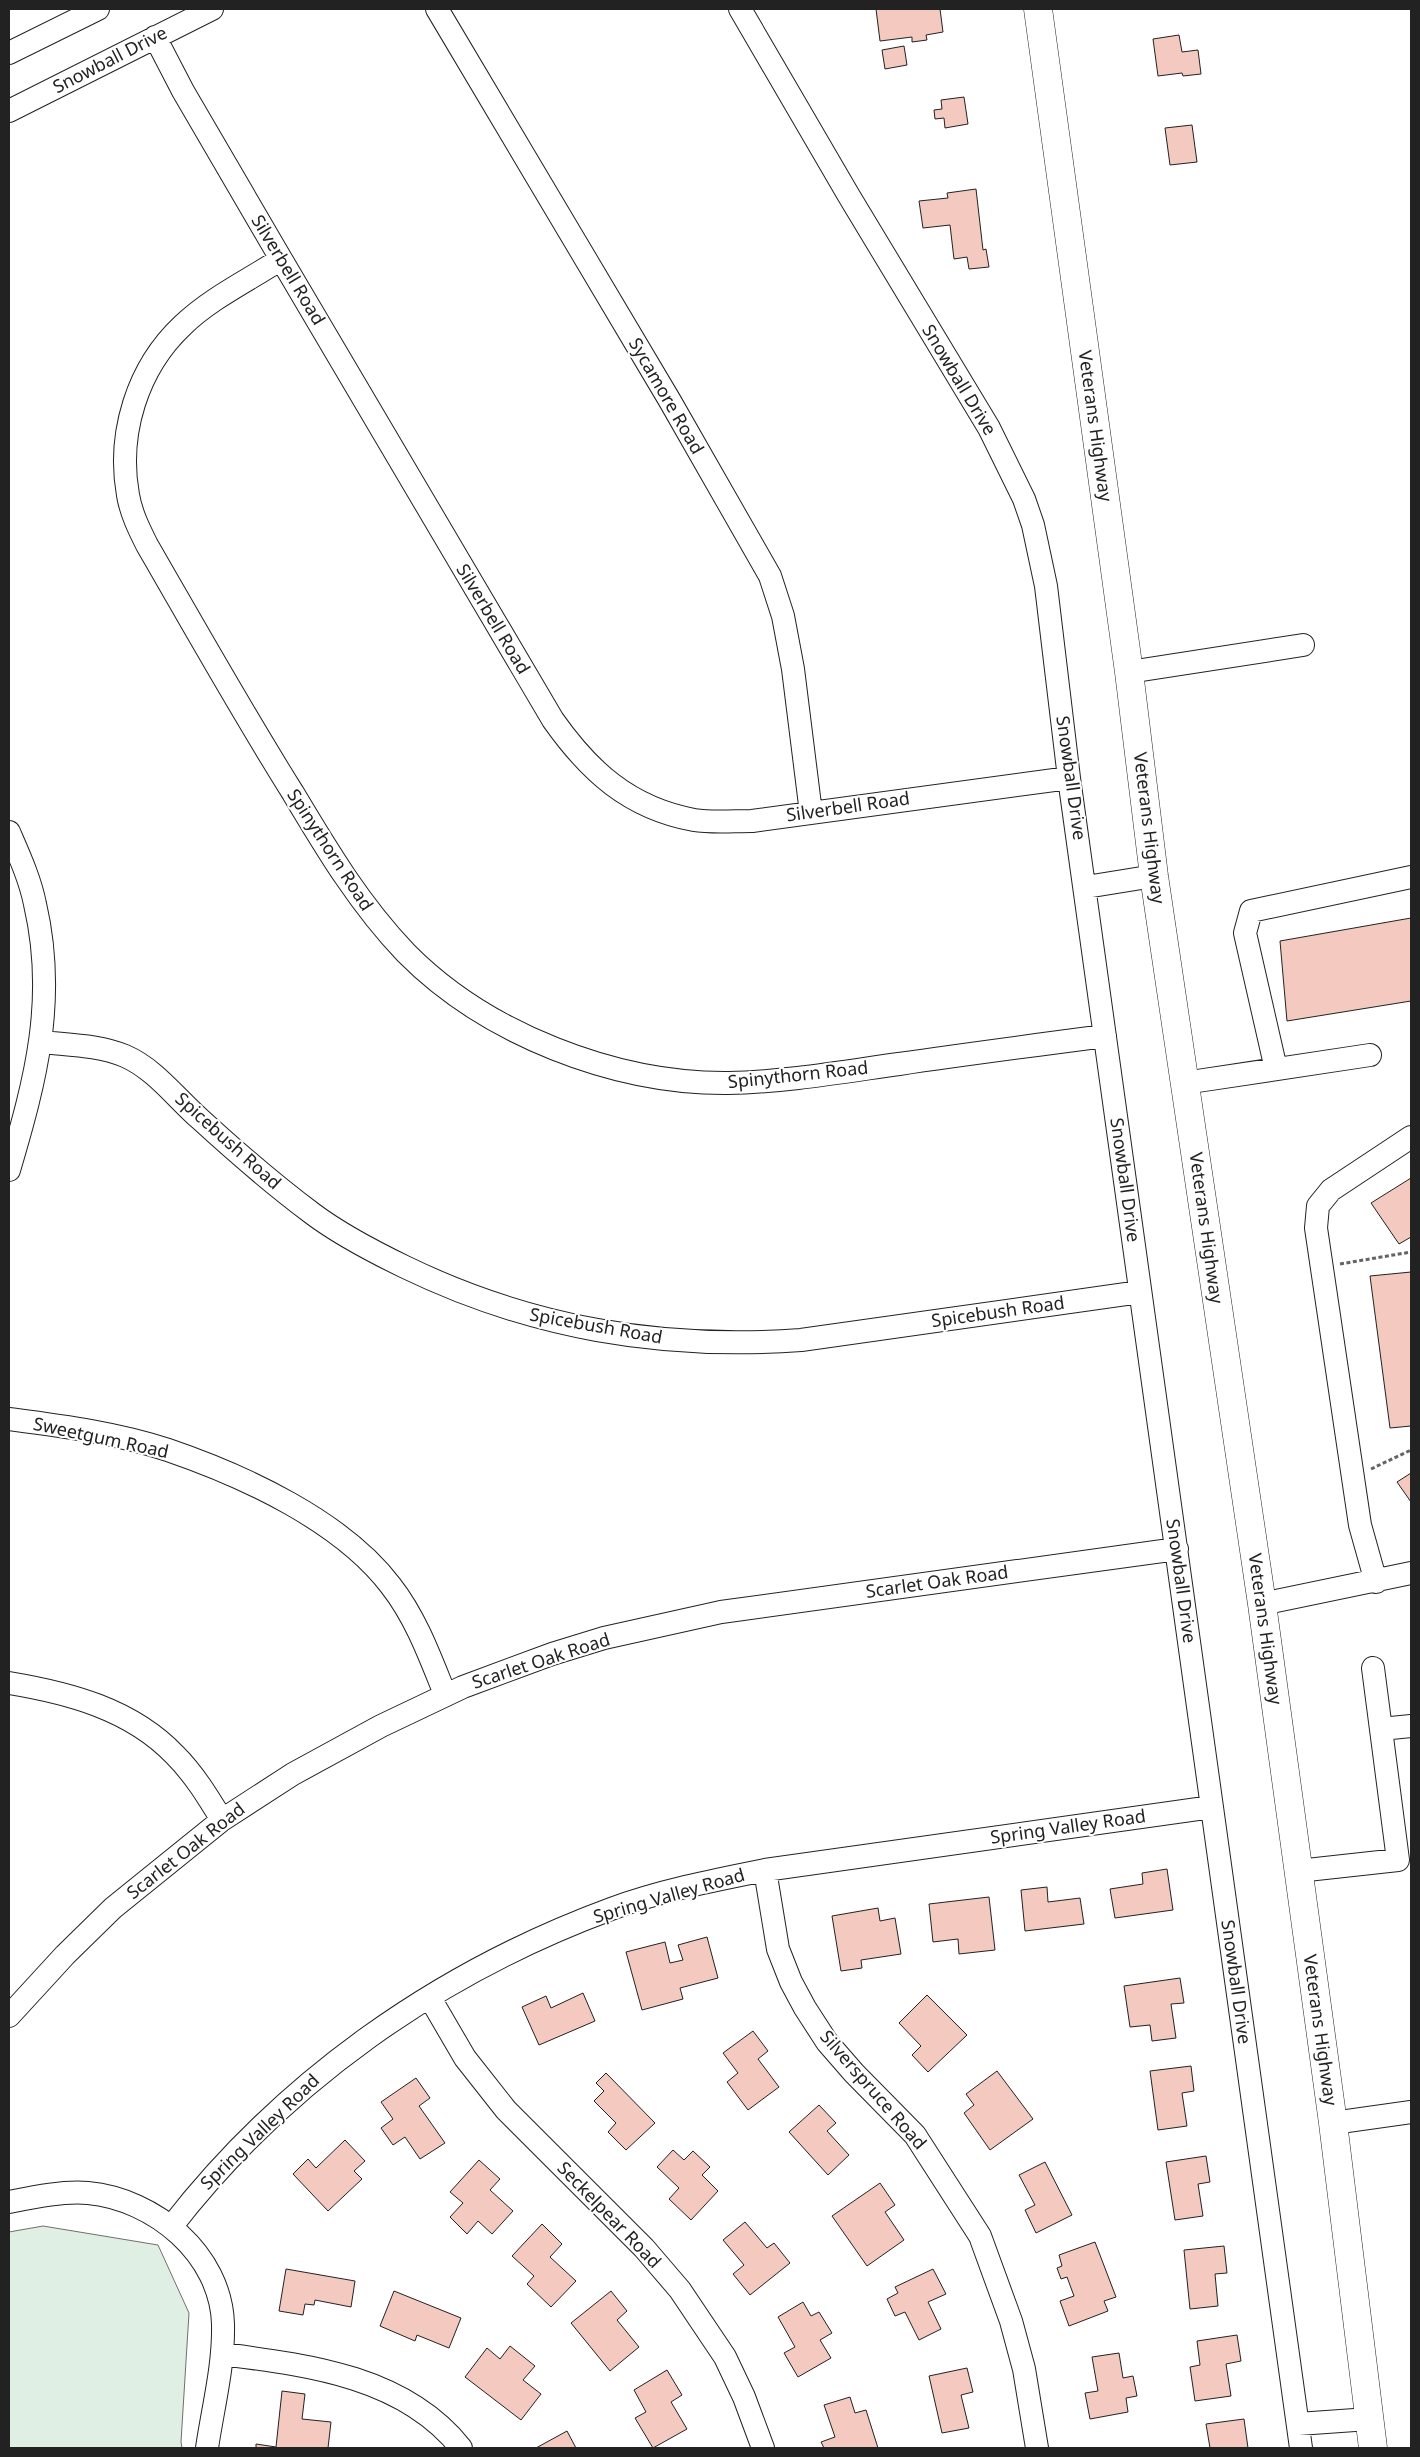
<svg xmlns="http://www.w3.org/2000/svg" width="1420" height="2457" viewBox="0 0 1420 2457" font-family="'Noto Sans',sans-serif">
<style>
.green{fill:#e0efe3;stroke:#6f6f6f}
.building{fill:#f3c9c0;stroke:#222}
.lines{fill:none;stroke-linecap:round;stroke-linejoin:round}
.minor-casing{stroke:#222;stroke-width:24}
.major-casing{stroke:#222;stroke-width:29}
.path{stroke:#646464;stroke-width:3;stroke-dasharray:4 2.5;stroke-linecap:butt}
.minor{stroke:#fff;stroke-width:22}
.major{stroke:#fff;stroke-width:28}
.labels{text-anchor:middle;stroke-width:4;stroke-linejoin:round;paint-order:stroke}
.street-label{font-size:18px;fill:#222;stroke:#fff}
</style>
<rect width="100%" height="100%" fill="#fff"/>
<path class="green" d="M43,2226L158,2245L189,2313L181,2442L182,2448H9V2232Z"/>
<path class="building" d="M876,9H940L943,32L926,35L927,40L912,42V37L880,41Z
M1179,35L1182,52L1198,50L1201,74L1183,76L1182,73L1158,76L1153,39Z
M904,46L907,65L885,69L882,50Z
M964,97L968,124L945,128L944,118L935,119L934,110L942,109L941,100Z
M1192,125L1197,162L1170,165L1165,128Z
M976,189L983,250L986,249L989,267L969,269L967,257L954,259L950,225L923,228L919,201L948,198L947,193Z
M1411,918V1001L1287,1021L1280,941Z
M1411,1178V1237L1399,1244L1371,1203Z
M1411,1272V1426L1390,1428L1370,1276Z
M1411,1473V1502L1397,1482Z
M1167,1869L1173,1910L1115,1918L1110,1889L1143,1884L1142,1873Z
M1047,1887L1048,1902L1080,1898L1084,1924L1025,1931L1021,1890Z
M989,1897L995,1950L959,1954L958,1939L933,1942L929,1904Z
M878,1908L880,1921L895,1918L901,1954L861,1960L862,1968L841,1971L832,1916Z
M707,1937L718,1978L680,1988L683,1999L642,2010L626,1952L665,1942L670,1963L683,1960L678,1945Z
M1180,1978L1184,2003L1171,2004L1176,2038L1152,2041L1150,2025L1130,2027L1124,1986Z
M583,1993L595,2021L539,2045L522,2007L546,1996L551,2008Z
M927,1995L967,2035L928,2072L912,2055L921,2046L899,2023Z
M753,2031L768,2051L758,2059L779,2087L748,2110L727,2082L738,2073L723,2053Z
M1191,2066L1194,2091L1182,2093L1187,2126L1158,2130L1150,2071Z
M997,2071L1033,2119L990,2150L964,2113L974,2105L966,2094Z
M606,2073L655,2123L626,2150L608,2132L616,2123L594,2101L604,2091L596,2083Z
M416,2078L430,2098L419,2106L445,2143L420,2159L405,2137L393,2145L381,2128L393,2119L381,2102Z
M819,2105L836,2123L827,2131L849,2155L828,2175L789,2132Z
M345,2140L365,2161L354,2171L362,2179L328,2211L293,2174L308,2159L316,2168Z
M673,2150L684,2160L693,2151L710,2167L702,2175L718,2191L691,2220L669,2199L679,2188L657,2167Z
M1206,2156L1210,2182L1198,2184L1203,2216L1175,2220L1166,2162Z
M479,2160L500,2179L490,2190L513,2211L492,2234L478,2221L467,2234L450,2217L463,2203L450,2192Z
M1045,2162L1072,2215L1036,2233L1025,2210L1035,2205L1019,2175Z
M880,2183L895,2205L885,2212L904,2240L867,2266L832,2216Z
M745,2222L767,2248L774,2243L790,2263L750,2295L733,2274L744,2265L723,2240Z
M542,2224L562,2244L550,2257L576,2281L551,2307L527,2284L534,2276L512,2256Z
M1095,2242L1116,2297L1104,2301L1108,2311L1069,2326L1060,2301L1074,2296L1067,2277L1061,2279L1057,2268L1062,2266L1059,2255Z
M1224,2246L1227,2273L1215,2274L1218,2306L1190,2309L1184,2250Z
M286,2269L355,2281L351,2307L315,2300L314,2305L305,2304L303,2315L279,2311Z
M933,2269L946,2294L928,2302L941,2329L919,2340L905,2312L895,2316L887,2299L898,2293L895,2287Z
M394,2291L461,2318L449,2348L417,2335L415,2341L380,2326Z
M611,2291L627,2311L617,2320L639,2347L610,2371L571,2323Z
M803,2302L811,2316L819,2312L832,2333L820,2340L831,2358L798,2377L784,2353L795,2347L778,2317Z
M1237,2335L1241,2361L1226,2364L1231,2396L1195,2401L1190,2367L1200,2365L1197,2341Z
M510,2346L535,2366L523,2380L541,2394L521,2420L465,2377L487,2348L500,2359Z
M1119,2353L1123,2378L1133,2376L1137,2396L1126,2398L1128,2412L1090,2419L1085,2393L1098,2391L1092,2357Z
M967,2368L973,2392L961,2395L969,2428L942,2433L929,2376Z
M667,2370L682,2395L671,2402L687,2429L653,2448L635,2418L646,2412L634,2390Z
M282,2391L305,2394L302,2419L331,2422L328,2448H256V2444L276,2447Z
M850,2397L855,2413L866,2410L878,2448H824L821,2442L835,2437L824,2405Z
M1244,2419L1248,2448H1210L1206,2424Z
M567,2431L576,2448H536Z"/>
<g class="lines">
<defs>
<path id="minor" d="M437,9L670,401L770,576L783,616L793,669L811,813
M740,9L849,196L989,428L1024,499L1033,525L1046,586L1069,778L1301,2448
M155,37L183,91L281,259L553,720C589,771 629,808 694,820C712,823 733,821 752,821L1069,778
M9,53L98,9
M9,111L212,9
M281,259C249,280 211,298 183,325C137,368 117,434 128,495C131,513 139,529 147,545C195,628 242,712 293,793C327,850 360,905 406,953C486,1034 615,1084 728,1083C785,1082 842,1072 899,1064C967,1054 1036,1045 1105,1036
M1129,672L1303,645
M9,832C19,855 30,879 35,904C57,999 36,1079 9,1170
M1086,887L1154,876
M42,1042C69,1045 99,1045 125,1056C155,1069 176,1098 200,1119C236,1152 274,1185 313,1214C341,1235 374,1252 405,1267C531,1328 661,1350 801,1340L1140,1292
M1276,1069L1245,933L1251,911L1411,877
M1184,1083L1370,1055
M9,1419C62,1426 117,1433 168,1450C244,1476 342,1521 391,1586C416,1618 430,1657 445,1694
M1376,1582L1360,1525L1316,1228L1318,1206L1331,1190L1411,1137
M1262,1604L1411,1573
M9,1683C69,1693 131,1709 175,1755C194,1774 208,1797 222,1820
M1381,1729L1411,1726
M765,1870L778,1949L791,1982L805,2008L827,2042L854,2073L915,2135L980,2236L1011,2321L1024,2369L1037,2448
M1298,1871L1398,1860L1373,1668
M430,1998L465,2058L506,2110L644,2248L680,2290L725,2357L744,2397L763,2448
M9,2016L65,1955L113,1908L222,1820L293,1774L381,1726L463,1687L552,1654L604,1638L721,1612L1177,1549
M1333,2123L1411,2112
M9,2202C34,2197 62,2191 88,2193C154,2199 221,2254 223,2324C224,2366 213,2407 207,2448
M171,2227C284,2081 438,1973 611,1909C659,1891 715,1880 765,1870L1212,1807
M222,2354C307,2365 404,2376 461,2448
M1298,2424L1369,2419"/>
<path id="major" d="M1038,9L1129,672L1154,876L1262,1604L1333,2123L1373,2448"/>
</defs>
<use href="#minor" class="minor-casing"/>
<use href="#major" class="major-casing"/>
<path class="path" d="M1340,1264L1411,1252
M1371,1469L1411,1450"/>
<use href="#minor" class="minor"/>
<use href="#major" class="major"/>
</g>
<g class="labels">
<g class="street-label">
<text transform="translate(110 60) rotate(-27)" y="6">Snowball Drive</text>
<text transform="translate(288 270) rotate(59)" y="6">Silverbell Road</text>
<text transform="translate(959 380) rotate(59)" y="6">Snowball Drive</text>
<text transform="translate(666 396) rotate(60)" y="6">Sycamore Road</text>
<text transform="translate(1095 426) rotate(82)" y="6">Veterans Highway</text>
<text transform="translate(493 619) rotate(59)" y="6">Silverbell Road</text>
<text transform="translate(1071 778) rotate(82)" y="6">Snowball Drive</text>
<text transform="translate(848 807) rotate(-8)" y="6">Silverbell Road</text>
<text transform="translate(1149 828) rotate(83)" y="6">Veterans Highway</text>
<text transform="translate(330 850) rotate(57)" y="6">Spinythorn Road</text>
<text transform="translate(798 1075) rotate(-6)" y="6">Spinythorn Road</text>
<text transform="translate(228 1141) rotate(42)" y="6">Spicebush Road</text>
<text transform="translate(1125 1180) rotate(82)" y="6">Snowball Drive</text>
<text transform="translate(1206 1228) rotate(82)" y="6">Veterans Highway</text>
<text transform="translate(998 1312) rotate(-8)" y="6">Spicebush Road</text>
<text transform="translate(596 1326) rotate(10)" y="6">Spicebush Road</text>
<text transform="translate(101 1438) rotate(12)" y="6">Sweetgum Road</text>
<text transform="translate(1181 1581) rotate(82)" y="6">Snowball Drive</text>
<text transform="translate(937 1582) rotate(-8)" y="6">Scarlet Oak Road</text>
<text transform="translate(1265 1629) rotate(82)" y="6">Veterans Highway</text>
<text transform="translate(541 1661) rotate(-18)" y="6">Scarlet Oak Road</text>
<text transform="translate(1068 1827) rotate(-8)" y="6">Spring Valley Road</text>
<text transform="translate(186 1851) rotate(-38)" y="6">Scarlet Oak Road</text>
<text transform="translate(669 1896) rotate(-16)" y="6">Spring Valley Road</text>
<text transform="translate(1236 1982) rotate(82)" y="6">Snowball Drive</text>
<text transform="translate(1320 2030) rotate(82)" y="6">Veterans Highway</text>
<text transform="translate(873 2090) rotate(49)" y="6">Silverspruce Road</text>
<text transform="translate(260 2132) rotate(-44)" y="6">Spring Valley Road</text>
<text transform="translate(609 2215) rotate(46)" y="6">Seckelpear Road</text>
</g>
</g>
<rect width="1420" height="2457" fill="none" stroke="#222222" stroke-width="20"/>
</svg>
